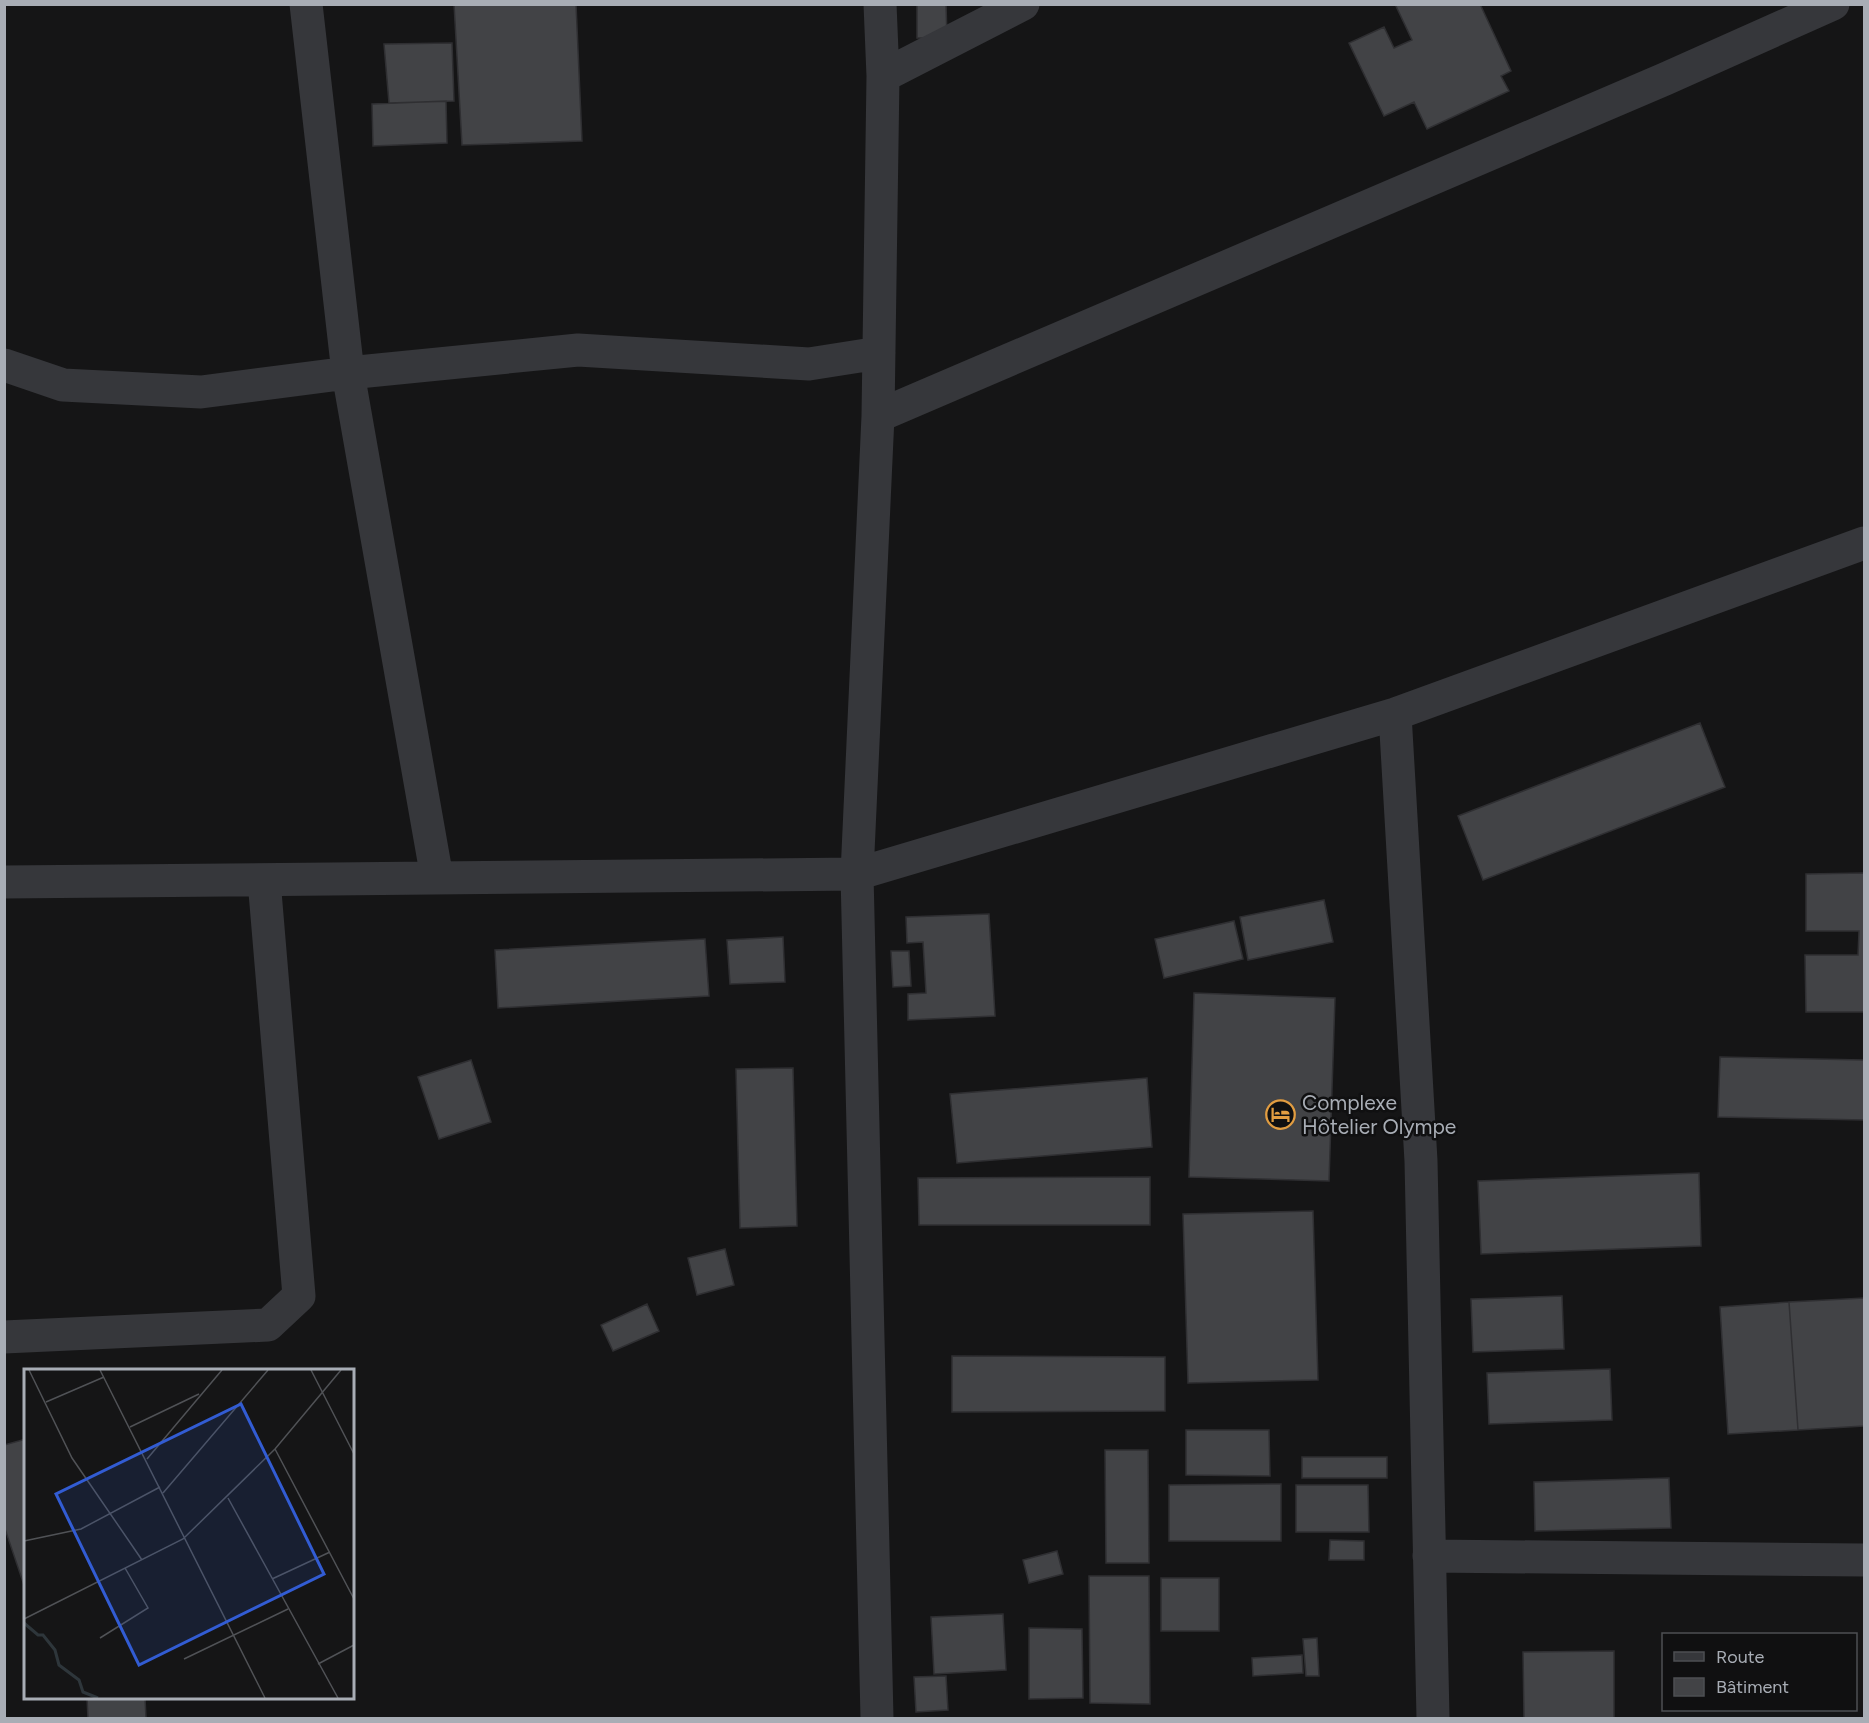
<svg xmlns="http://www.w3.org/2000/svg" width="1869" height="1723" viewBox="0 0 1869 1723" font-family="Figtree,sans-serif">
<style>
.building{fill:#424346;stroke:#2f2f32;stroke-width:1.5}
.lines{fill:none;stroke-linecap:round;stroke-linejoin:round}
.minor{stroke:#36373b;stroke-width:33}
.labels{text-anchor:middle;stroke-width:5;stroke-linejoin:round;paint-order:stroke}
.poi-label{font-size:21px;fill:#a8adb5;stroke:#101011;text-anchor:start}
.inset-river{fill:none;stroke:#2e363b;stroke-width:3}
.inset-road{fill:none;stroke:#505256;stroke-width:1.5}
.view{fill:#325cd3;fill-opacity:0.15;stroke:#325cd3;stroke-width:3}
.inset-edge{fill:none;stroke:#a8adb5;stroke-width:3}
</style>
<rect width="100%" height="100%" fill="#151516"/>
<path class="building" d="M454,4H576L582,141L462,145Z
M917,4H946L947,38H917Z
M1480,4L1511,71L1501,76L1509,91L1427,129L1414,102L1384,116L1349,43L1384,27L1394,48L1412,40L1395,4Z
M452,43L454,101L389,103L384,44Z
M446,101L447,143L373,146L372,104Z
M1700,723L1725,787L1483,880L1458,816Z
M1864,873V1012H1806L1805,955H1858L1859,931H1806V874Z
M1324,900L1333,942L1248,960L1240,917Z
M989,914L995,1016L908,1020V994L926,993L923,942L907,943L906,917Z
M1234,921L1243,959L1164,978L1155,939Z
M783,937L785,982L730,984L727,940Z
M705,939L709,996L498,1008L495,950Z
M891,951H909L911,986L893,987Z
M1194,993L1335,998L1329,1181L1189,1177Z
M1720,1057L1864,1060V1120L1718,1117Z
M471,1060L491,1122L439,1139L418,1077Z
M793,1068L797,1226L740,1228L736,1069Z
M1147,1078L1152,1147L957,1163L950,1094Z
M1699,1173L1701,1246L1481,1254L1478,1181Z
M1150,1177V1225H919L918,1178Z
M1313,1211L1318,1380L1188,1383L1183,1214Z
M725,1249L734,1285L697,1295L688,1258Z
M1562,1296L1564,1349L1473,1352L1471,1299Z
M1864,1298V1426L1798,1430L1789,1302Z
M1789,1302L1798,1430L1728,1434L1720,1307Z
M647,1304L659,1331L613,1351L601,1325Z
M952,1356L1165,1357V1411L952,1412Z
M1610,1369L1612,1420L1489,1424L1487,1373Z
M1186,1430H1269L1270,1476L1186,1475Z
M26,1439V1591L4,1526V1445Z
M1105,1450H1148L1149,1563H1106Z
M1302,1457H1387V1478H1302Z
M1669,1478L1671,1528L1535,1531L1534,1482Z
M1281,1484V1541H1169V1485Z
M1296,1485H1368L1369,1532H1296Z
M1330,1540L1364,1541V1560H1329Z
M1057,1551L1063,1574L1029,1583L1023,1560Z
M1089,1576H1149L1150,1704L1090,1703Z
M1161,1578H1219V1631H1161Z
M1003,1614L1006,1670L934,1674L931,1617Z
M1029,1628L1082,1629L1083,1698L1029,1699Z
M1317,1638L1319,1676H1306L1303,1639Z
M1614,1651V1718H1524L1523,1652Z
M1302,1655L1303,1673L1253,1676L1252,1658Z
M946,1676L948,1710L916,1712L914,1677Z
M87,1698H145L146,1718H88Z"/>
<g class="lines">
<path class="minor" d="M306,4L348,373L437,878
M883,76L1023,4
M4,365L63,385L201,392L348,373L578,350L809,364L879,353
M878,416L1665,79L1833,4
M1395,714L1421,1161L1433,1718
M4,882L857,874L1395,714L1864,543
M4,1337L268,1325L299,1296L264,880
M1429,1556L1864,1560
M877,1718L857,874L878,416L883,76L880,4"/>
</g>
<defs>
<symbol id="hotel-ring" viewBox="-11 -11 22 22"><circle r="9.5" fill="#101011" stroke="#e29d41" stroke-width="1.5"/><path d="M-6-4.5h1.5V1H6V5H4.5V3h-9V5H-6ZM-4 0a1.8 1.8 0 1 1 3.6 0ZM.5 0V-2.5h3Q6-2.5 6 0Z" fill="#e29d41"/></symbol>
</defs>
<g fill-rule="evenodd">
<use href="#hotel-ring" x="1264" y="1098" width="33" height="33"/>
</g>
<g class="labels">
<g class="poi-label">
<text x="1302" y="1110">Complexe<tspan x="1302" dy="24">Hôtelier Olympe</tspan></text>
</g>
</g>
<g transform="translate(24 1369)">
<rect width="330" height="330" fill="#151516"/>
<path class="inset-river" d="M0,254L14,266H19L31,281L35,296L55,311L59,323L74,329"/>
<path class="inset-road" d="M5,1L48,89L118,191M76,1L241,329M287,1L330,85M22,33L80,8M106,58L175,25M251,80L330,230M123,90L198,1M139,124L244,1M204,129L314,329M0,172L57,160L136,118M248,210L306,183M0,250L159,170L251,80L317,1M76,269L124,239L101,199M160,290L264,240M294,295L330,276"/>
<path class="view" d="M217,35L300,205L115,296L32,125Z"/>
<rect width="330" height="330" class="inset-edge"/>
</g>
<rect width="1869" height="1723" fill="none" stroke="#a8adb5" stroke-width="12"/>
<rect x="1662" y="1633" width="195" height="78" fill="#101011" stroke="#4d4f53" stroke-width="1.5"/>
<rect x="1674" y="1652" width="30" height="9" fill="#36373b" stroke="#4d4f53" stroke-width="1.5"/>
<text x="1716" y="1663" font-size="18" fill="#a8adb5">Route</text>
<rect x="1674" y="1678" width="30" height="18" fill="#424346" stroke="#4d4f53" stroke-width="1.5"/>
<text x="1716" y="1693" font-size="18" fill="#a8adb5">Bâtiment</text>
</svg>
